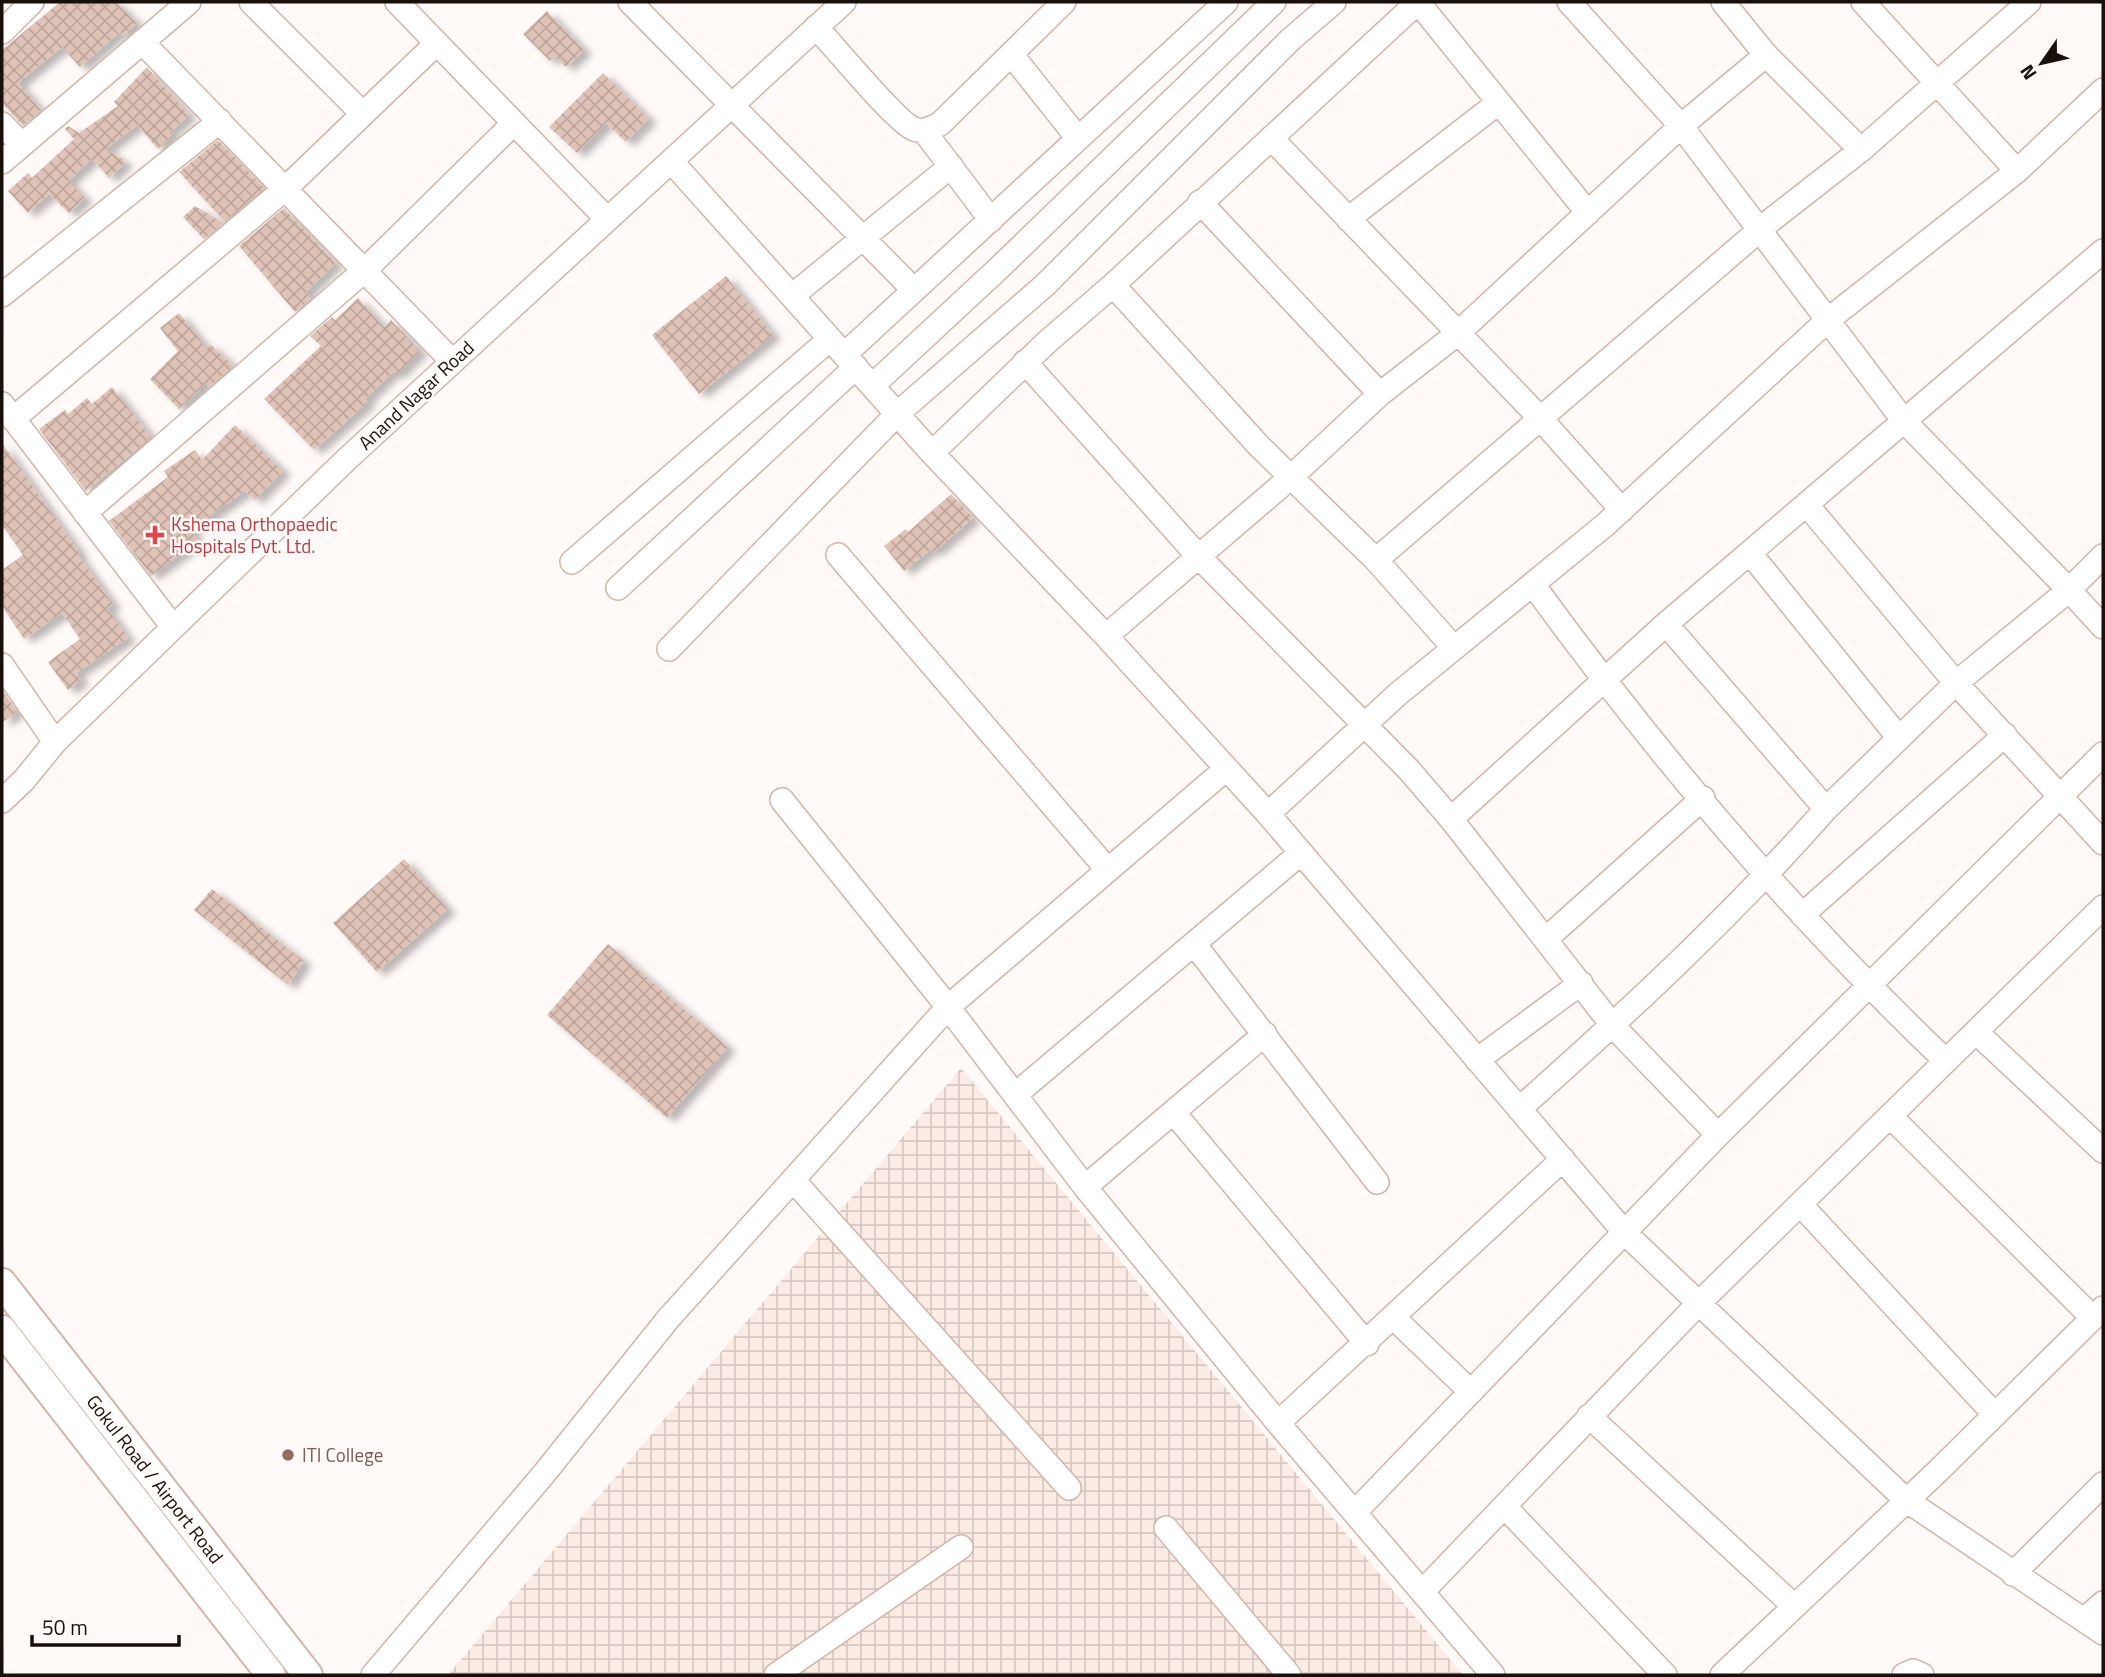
<svg xmlns="http://www.w3.org/2000/svg" width="2105" height="1677" viewBox="0 0 2105 1677" font-family="'Titillium Web',sans-serif">
<style>
.industrial{fill:url(#industrial-grid)}
.building{fill:url(#building-cross-hatch);filter:url(#shadow)}
.lines{fill:none;stroke-linecap:round;stroke-linejoin:round}
.minor-casing{stroke:#d1b5a9;stroke-width:26}
.major-casing{stroke:#d1b5a9;stroke-width:32}
.minor{stroke:#fff;stroke-width:23}
.major{stroke:#fff;stroke-width:28}
.health-dot{fill:#e0444e;stroke:#fff9f7;stroke-width:2.5}
.education-dot{fill:#8d6e63;stroke:#fff9f7;stroke-width:2.5}
.labels{text-anchor:middle;stroke-width:5;stroke-linejoin:round;paint-order:stroke}
.street-label{font-size:19px;fill:#19100c;stroke:#fff9f7}
.health-label{font-size:19px;fill:#be3a42;stroke:#fff9f7;text-anchor:start}
.education-label{font-size:19px;fill:#785e54;stroke:#fff9f7;text-anchor:start}
</style>
<defs>
<pattern id="industrial-grid" width="8" height="8" patternUnits="userSpaceOnUse" patternTransform="scale(1.75)"><rect width="8" height="8" fill="#faebe5"/><path d="M0 4h8M4 0v8" fill="none" stroke="#d6c8c3"/></pattern>
<pattern id="building-cross-hatch" width="8" height="8" patternUnits="userSpaceOnUse" patternTransform="scale(1.75)"><rect width="8" height="8" fill="#dfc3b7"/><path d="M0 0l8 8M0 8l8-8" fill="none" stroke="#bfa69c"/></pattern>
<filter id="shadow"><feDropShadow dx="8" dy="4.5" stdDeviation="3.5" flood-color="#0004"/></filter>
</defs>
<rect width="100%" height="100%" fill="#fff9f7"/>
<path class="industrial" d="M961,1068L1463,1675H448Z"/>
<path class="building" d="M60,2H116L137,23L123,36L120,32L80,67L62,47L18,83L41,110L23,126L2,103V50Z
M547,11L584,50L566,67L555,56L550,61L523,34Z
M147,67L189,115L169,133L172,136L158,149L137,125L106,149L126,162L109,178L92,159L68,181L85,198L69,213L49,194L28,213L8,191L28,173L32,178L74,139L65,129L68,126L79,133L118,106L114,102Z
M603,73L649,119L626,142L606,123L577,153L549,127Z
M218,140L264,188L225,222L179,172Z
M195,206L223,223L204,239L183,217Z
M284,208L336,263L306,292L311,298L295,312L239,246Z
M726,276L773,335L699,394L652,335Z
M358,298L384,327L391,320L420,351L396,375L393,372L365,399L368,402L314,450L264,399L321,346L310,336L332,317L335,320Z
M179,313L207,348L210,344L233,366L209,387L206,383L179,409L150,379L178,351L160,328Z
M112,387L151,437L86,491L39,429L65,410L68,414L87,398L92,404Z
M235,425L283,471L255,500L245,491L190,530L198,541L151,576L109,521L168,477L164,471L195,450L202,460Z
M2,443L80,553L78,555L113,604L107,608L128,638L76,673L81,680L68,690L48,662L80,639L62,613L24,639L2,606V570L23,555L2,525Z
M951,494L973,518L934,552L931,549L904,571L884,546L906,529L908,532Z
M2,689L17,712L2,723Z
M404,859L448,909L377,972L333,923Z
M212,889L304,961L288,985L194,910Z
M608,944L728,1047L667,1118L547,1015Z"/>
<g class="lines">
<defs>
<path id="minor" d="M251,2L363,114
M397,2L607,219
M630,2L913,289
M1418,2L1588,213
M1723,2L1766,55L1861,150
M1863,2L2017,171
M816,27C833,45 897,123 914,129C924,133 930,128 940,124L1064,2
M2,32L32,2
M142,42L452,361
M1011,54L1077,137
M2,124L22,145
M924,131L991,220
M1271,138L1539,417L1622,510
M2,162L189,2
M672,162L932,453L1106,636L1268,814L1626,1234L1906,1500L2103,1633
M1200,202L1380,394
M1348,219L1498,103
M2103,251L1904,421L2069,590L2103,556
M1113,285L1259,446L1376,560L1454,648
M2,295L220,121
M792,296L951,166
M844,355L1226,2
M1025,362L1199,557L1409,770L1451,819L1613,1026L1718,1135
M872,386L999,268L1274,2
M2,404L173,627
M13,419L286,188L437,43
M932,453L1047,342L1113,285L1418,2
M1807,505L1956,683L2103,843
M85,513L365,270L514,123
M1750,553L1899,738
M838,555L1107,869
M1376,560L1770,221L1861,150L2029,2
M572,562L830,339
M1534,586C1657,755 1794,916 1945,1060
M618,588L856,367
M1666,624L1826,809L1956,683L2069,590L2103,627
M1106,636L1290,478L1380,394L1457,334L1681,126L1766,55
M669,649L897,414L1045,285L1290,40L1334,2
M2,665L55,742
M782,800L948,1007L1085,1187L1265,1034
M2,801L24,780L55,742L347,459L844,2
M1268,814L1398,694L1605,525L1829,319L2017,171L2103,90
M1451,819L1666,624L1904,421L1681,126L1569,2
M1802,915L2005,735
M1546,939L1703,798
M1195,945L1377,1182
M1976,1032L2103,1151
M1477,1060L1581,983
M1015,1095L1301,853
M1519,1109C1626,1014 1731,917 1826,809
M1174,1113L1367,1344
M1890,1116L2093,1318
M793,1180L1069,1488
M1085,1187L1278,1423L1493,1675
M1800,1204L1995,1415
M1394,1318L1471,1392
M1589,1416L1793,1605
M1278,1423L1563,1159
M1505,1507L1665,1675
M1356,1511L1718,1135L2103,754
M1166,1528L1289,1675
M2013,1574L2103,1484
M1422,1592L1697,1305L2103,907
M2085,1619L2103,1603
M373,1675L543,1475L668,1319L948,1007L1226,769
M776,1675L961,1547
M1722,1675L1938,1471L2103,1308
M1904,1675L1913,1671L1922,1675"/>
<path id="major" d="M2,1283L308,1675
M2,1330L271,1675"/>
</defs>
<use href="#minor" class="minor-casing"/>
<use href="#major" class="major-casing"/>
<use href="#minor" class="minor"/>
<use href="#major" class="major"/>
</g>
<path class="health-dot" d="M151.5 524.5h7v7h7v7h-7v7h-7v-7h-7v-7h7z"/>
<circle class="education-dot" cx="288" cy="1455" r="7"/>
<g class="labels">
<g class="street-label">
<text transform="translate(416 395) rotate(-43)" y="7">Anand Nagar Road</text>
<text transform="translate(155 1479) rotate(52)" y="7">Gokul Road / Airport Road</text>
</g>
<g class="health-label">
<text x="171" y="531">Kshema Orthopaedic<tspan x="171" dy="22">Hospitals Pvt. Ltd.</tspan></text>
</g>
<g class="education-label">
<text x="302" y="1462">ITI College</text>
</g>
</g>
<rect width="2105" height="1677" fill="none" stroke="#19100c" stroke-width="7"/>
<g transform="translate(2042 63) rotate(236)" stroke="#fff9f7" stroke-width="5" paint-order="stroke">
<path d="M0-5L12 26L0 18L-12 26Z" fill="#19100c"/>
<text y="-10" font-size="19" font-weight="bold" text-anchor="middle" fill="#19100c">N</text>
</g>
<path d="M32 1635v10h147v-10" fill="none" stroke="#19100c" stroke-width="3.5"/>
<text x="42" y="1635" font-size="21" fill="#19100c" stroke="#fff9f7" stroke-width="5" paint-order="stroke">50 m</text>
</svg>
